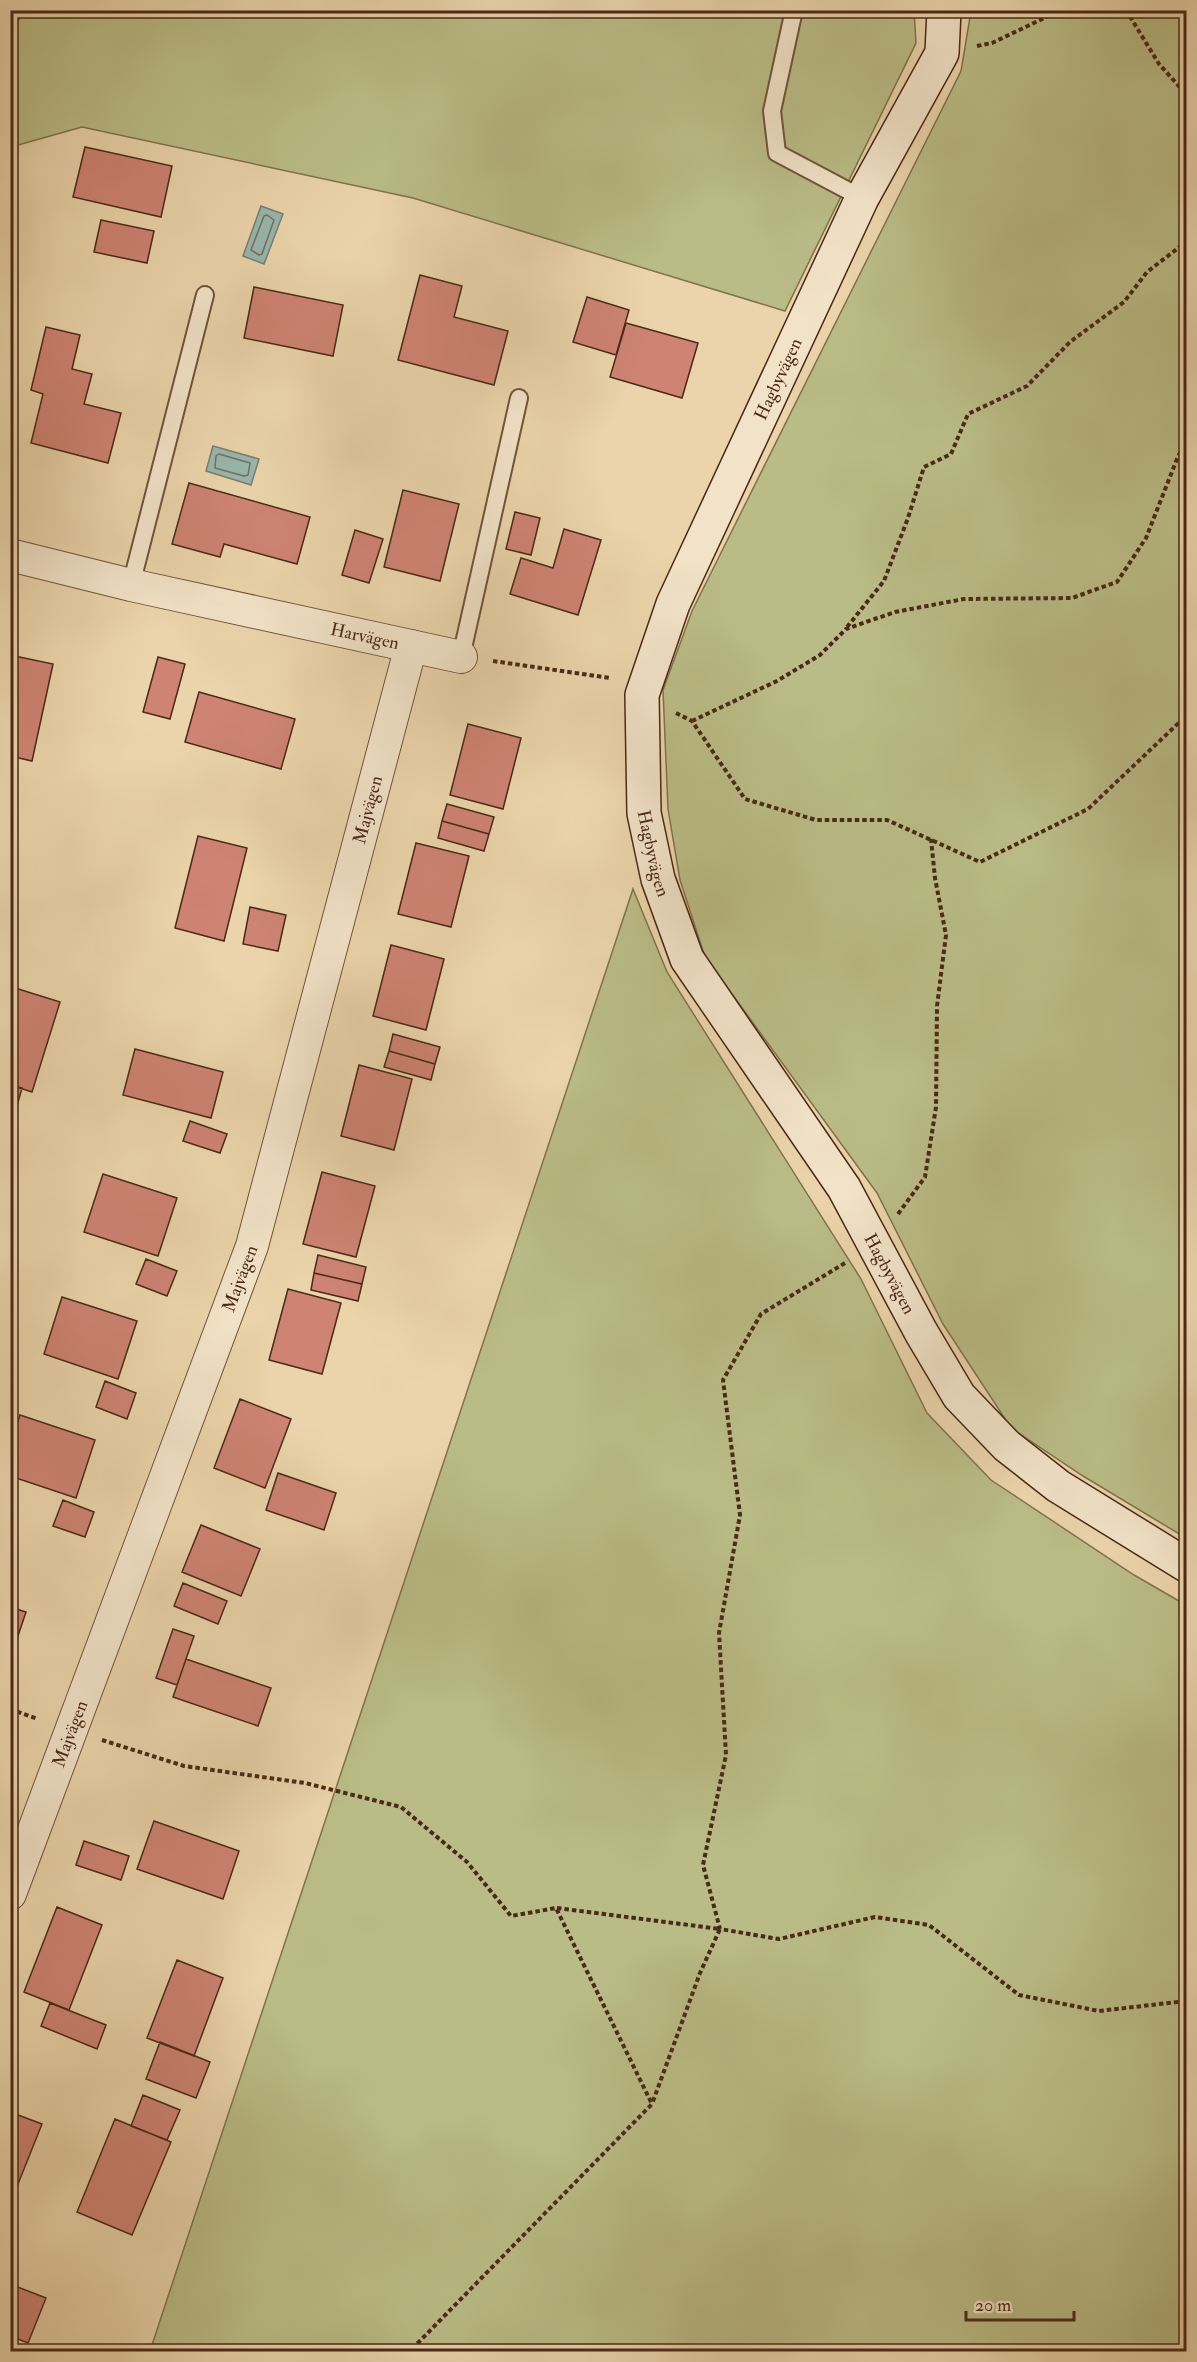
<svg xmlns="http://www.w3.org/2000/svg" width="1197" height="2362" viewBox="0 0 1197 2362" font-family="'IM FELL Double Pica',serif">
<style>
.green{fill:#babc87;stroke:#82724e;stroke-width:1.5}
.water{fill:#99b7ae;stroke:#797e71;stroke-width:1.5}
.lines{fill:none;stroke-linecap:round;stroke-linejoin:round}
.shore{stroke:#727062;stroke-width:1.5}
.building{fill:#ce8373;stroke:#4a2916;stroke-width:1.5}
.lane-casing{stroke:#72543b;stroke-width:20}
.street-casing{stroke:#72543b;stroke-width:34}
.secondary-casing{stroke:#4a2916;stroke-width:36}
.path{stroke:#4a2916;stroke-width:4;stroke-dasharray:4.5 3;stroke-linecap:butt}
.lane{stroke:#f2e3c8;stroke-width:16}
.street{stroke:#f2e3c8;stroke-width:32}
.secondary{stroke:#f2e3c8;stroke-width:33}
.labels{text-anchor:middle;stroke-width:5;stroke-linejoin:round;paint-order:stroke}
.street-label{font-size:18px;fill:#4a2916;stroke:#f2e3c8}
</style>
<rect width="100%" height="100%" fill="#ebd4ab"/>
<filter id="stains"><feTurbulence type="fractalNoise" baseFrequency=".00333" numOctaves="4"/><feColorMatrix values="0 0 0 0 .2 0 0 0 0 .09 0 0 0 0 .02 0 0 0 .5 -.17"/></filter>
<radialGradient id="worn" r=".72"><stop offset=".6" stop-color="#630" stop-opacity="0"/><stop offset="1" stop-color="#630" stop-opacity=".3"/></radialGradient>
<path class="green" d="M28,10H914L916,43L785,311L413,198L82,127L11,147L10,29Z
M971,11H1186V1538L1083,1476L1011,1428L943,1324L877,1193L705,957L680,880L668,809L663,690L692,611L961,71Z
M633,889L667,972L861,1279L927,1413L991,1480L1134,1575L1186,1605V2351H150Z"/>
<path class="water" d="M261,206L283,214L264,264L243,256Z
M213,446L259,459L251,485L206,471Z"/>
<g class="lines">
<path class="shore" d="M267,215L274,220L262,254L259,255L251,250L264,216Z
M219,454L250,463L248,475L244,476L215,468L216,456Z"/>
</g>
<path class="building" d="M85,147L172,166L161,217L73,197Z
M101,220L154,231L147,263L94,252Z
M420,275L462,286L454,317L508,331L494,385L398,360Z
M254,287L343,305L333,356L244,338Z
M587,297L629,310L616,355L573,342Z
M626,323L698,343L682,398L610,377Z
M46,327L80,335L72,369L92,374L84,404L121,413L108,463L31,443L43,394L31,390Z
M189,483L310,517L297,564L224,544L220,557L172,544Z
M403,490L459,504L440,581L384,567Z
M515,512L540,518L531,555L506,549Z
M564,529L601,540L578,615L510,594L521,558L553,568Z
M355,530L383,539L369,583L342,575Z
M10,655L53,664L32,761L10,756Z
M158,657L185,664L170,719L143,712Z
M199,692L295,719L281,769L185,742Z
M468,724L521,738L503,809L450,795Z
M447,804L494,817L489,834L442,821Z
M442,821L489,834L484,851L438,838Z
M198,836L247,848L224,941L175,928Z
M416,843L469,856L451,927L398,914Z
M250,907L286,915L278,951L243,944Z
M391,945L444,959L426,1030L373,1016Z
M12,987L60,1002L32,1092L10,1085Z
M393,1034L440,1047L435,1064L389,1051Z
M135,1049L223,1072L211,1118L123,1095Z
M389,1051L435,1064L431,1080L384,1067Z
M359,1065L412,1079L394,1150L341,1136Z
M10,1085L22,1088L15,1113L10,1112Z
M190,1121L227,1134L220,1153L183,1141Z
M322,1172L375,1186L356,1257L303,1244Z
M103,1174L177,1198L158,1256L84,1232Z
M318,1255L366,1267L362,1284L314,1273Z
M146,1259L177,1271L167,1296L136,1284Z
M314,1273L362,1284L358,1301L311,1290Z
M288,1289L341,1303L322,1374L269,1360Z
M62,1297L137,1321L118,1379L44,1354Z
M105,1381L136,1393L127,1419L96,1407Z
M240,1399L291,1419L265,1488L214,1468Z
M20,1415L95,1440L76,1498L10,1476V1445Z
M278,1473L336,1493L324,1530L266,1510Z
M63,1500L94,1512L85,1537L53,1526Z
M201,1525L260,1549L241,1596L182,1572Z
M183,1583L227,1601L218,1624L174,1606Z
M10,1607L26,1612L10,1660Z
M173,1629L194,1636L177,1685L156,1678Z
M186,1659L271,1688L258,1726L173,1697Z
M154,1821L239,1851L223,1899L137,1869Z
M84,1841L129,1856L121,1880L76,1865Z
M57,1907L102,1925L69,2010L24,1992Z
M177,1960L223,1978L194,2056L147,2038Z
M50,2003L106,2025L97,2049L41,2026Z
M160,2042L210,2062L196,2098L146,2079Z
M143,2095L180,2110L167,2140L131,2126Z
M10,2112L42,2124L12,2199H10Z
M115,2119L171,2142L132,2235L77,2212Z
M10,2284L46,2298L28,2343L10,2336Z"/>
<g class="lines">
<defs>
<path id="lane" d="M794,10L772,111L777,153L862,198
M131,585L205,295
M461,657L519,398"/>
<g id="street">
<path id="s1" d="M10,555L131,585L461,657"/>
<path id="s2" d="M10,1894L252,1246L411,646"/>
</g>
<g id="secondary">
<path id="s3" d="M944,10L942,53L862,198L673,604L642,695L644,813L658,879L687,959L844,1188L921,1332L959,1396L1007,1446L1058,1486L1186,1565"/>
</g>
</defs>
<use href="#lane" class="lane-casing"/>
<use href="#street" class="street-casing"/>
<use href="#secondary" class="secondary-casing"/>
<path class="path" d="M1126,10L1159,64L1186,94
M977,46L992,43L1061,10
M847,627L884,581L908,518L924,467L951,454L968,414L1027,386L1070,342L1124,302L1147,272L1186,242
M493,661L610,678
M676,713L692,721L745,799L816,820H887L980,862L1088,809L1186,716
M692,721L777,681L820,655L846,629L895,612L964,599L1072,598L1117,582L1146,538L1177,459L1186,441
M898,1214L925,1177L936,1107L937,1006L946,935L935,878L931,839
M845,1263L761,1314L723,1380L740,1515L719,1633L726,1755L703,1865L720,1929L779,1939L875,1917L929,1925L1019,1995L1099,2011L1186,2001
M10,1709L38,1719
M102,1740L184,1766L305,1783L401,1807L467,1862L511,1916L556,1908L652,2104L409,2352
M557,1908L720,1929L700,1973L652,2104"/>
<use href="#lane" class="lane"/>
<use href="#street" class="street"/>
<use href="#secondary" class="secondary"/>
</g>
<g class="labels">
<g class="street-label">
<text transform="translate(778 379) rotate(-65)" y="6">Hagbyvägen</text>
<text dy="6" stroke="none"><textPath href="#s1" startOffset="364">Harvägen</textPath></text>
<text dy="6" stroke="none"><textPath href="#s2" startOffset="1143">Majvägen</textPath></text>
<text dy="6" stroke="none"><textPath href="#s3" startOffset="912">Hagbyvägen</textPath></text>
<text dy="6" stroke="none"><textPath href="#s3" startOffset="1398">Hagbyvägen</textPath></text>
<text dy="6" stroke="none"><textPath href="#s2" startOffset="657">Majvägen</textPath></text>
<text dy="6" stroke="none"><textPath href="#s2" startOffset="171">Majvägen</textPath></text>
</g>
</g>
<rect width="1197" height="2362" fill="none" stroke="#ebd4ab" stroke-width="36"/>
<rect x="12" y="12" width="1173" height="2338" fill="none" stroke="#4a2916" stroke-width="3"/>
<rect x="18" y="18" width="1161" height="2326" fill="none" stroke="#4a2916" stroke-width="1.5"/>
<path d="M966 2311v9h108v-9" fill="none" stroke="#4a2916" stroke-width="3"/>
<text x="975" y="2311" font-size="18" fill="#4a2916" stroke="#f2e3c8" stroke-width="4.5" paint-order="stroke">20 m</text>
<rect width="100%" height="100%" filter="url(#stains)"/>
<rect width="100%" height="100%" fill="url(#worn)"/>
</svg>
